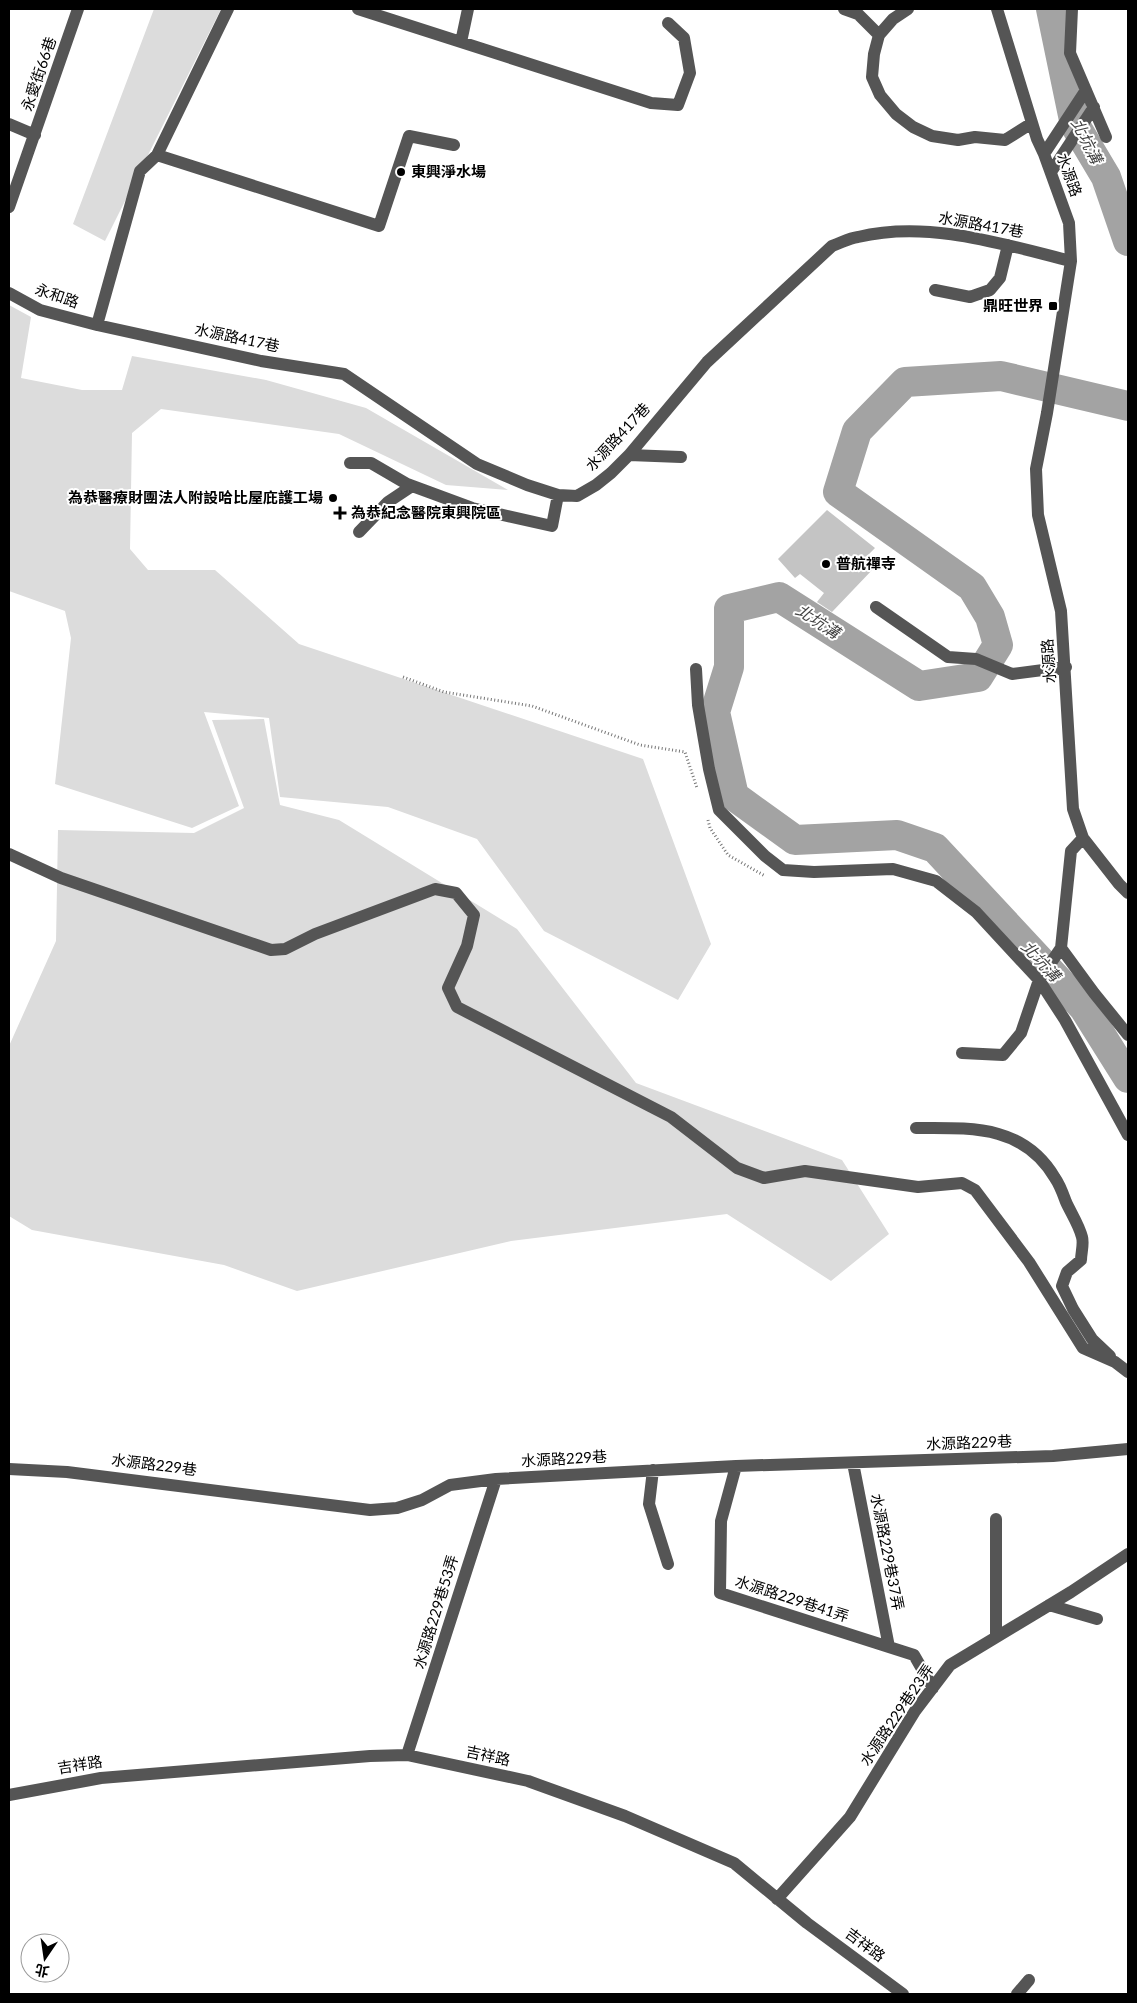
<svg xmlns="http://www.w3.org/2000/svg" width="1137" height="2003" viewBox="0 0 1137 2003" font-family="Lato,'Noto Sans TC',sans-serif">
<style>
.green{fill:#dcdcdc}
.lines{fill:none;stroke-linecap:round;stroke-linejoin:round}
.river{stroke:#a3a3a3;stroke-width:30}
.building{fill:#c4c4c4}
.path{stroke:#777;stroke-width:3;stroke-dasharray:1 2.5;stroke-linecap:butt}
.minor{stroke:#555;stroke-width:12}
.poi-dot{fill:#000;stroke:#fff;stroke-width:2}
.labels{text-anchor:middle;stroke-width:4;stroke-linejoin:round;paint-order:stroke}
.street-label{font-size:15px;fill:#000;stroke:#fff}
.poi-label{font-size:15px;font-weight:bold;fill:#000;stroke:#fff;text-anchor:start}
.water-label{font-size:16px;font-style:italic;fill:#444;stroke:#fff}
</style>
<rect width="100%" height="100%" fill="#fff"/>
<path class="green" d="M154,9H221L105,241L73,224Z
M9,305L31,317L21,378L82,390H122L132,356L266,380L366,408L508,490L446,485L339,434L161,409L132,433L130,549L148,570H215L299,644L643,759L711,944L678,1000L544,931L477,839L388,807L280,797L269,718L204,712L239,806L192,828L55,784L71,638L65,611L9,591Z
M264,719L280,805L339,820L517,929L636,1083L842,1160L889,1234L831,1281L727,1214L511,1241L297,1291L224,1265L32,1230L9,1216V1046L56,941L58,830L194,833L244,808L212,720Z"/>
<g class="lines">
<path class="river" d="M1051,9L1075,125L1106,177L1128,241
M1128,406L1001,376L905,382L857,431L838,492L972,587L990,617L998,645L978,677L919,686L779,597L729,609V667L715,712L734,796L795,840L897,835L935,848L1084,1008L1128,1078"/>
</g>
<path class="building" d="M827,510L875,548L864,559L874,568L832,612L817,602L824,593L800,574L795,578L778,559Z"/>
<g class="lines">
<path class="path" d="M403,677L444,692L532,706L640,745L685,752L697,788
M708,820L710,828L728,855L765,876"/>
<path class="minor" d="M358,9L651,103L678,105L690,73L684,38L668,23
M844,9L858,14L879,35
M908,9L893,19L879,35L874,54L872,77L880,95L896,114L913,127L932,136L958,140L975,137L1005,140L1032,123
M997,9L1037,139L1044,154L1069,223L1071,261L1047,413L1036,469L1038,515L1061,611L1073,809L1083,838L1119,884L1128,893
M1072,9L1070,53L1106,137
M461,42L468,9
M9,124L35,135
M1044,154L1086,90
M157,155L379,226L409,136L454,145
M1051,172L1094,107
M9,207L78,9
M935,290L970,297L990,290L1000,278L1008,245
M9,293L40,310L97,325L261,361L344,374L477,464L527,485L558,495L577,496L596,485L611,473L629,455L707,362L832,246C841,243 849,238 858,237C928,220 1002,244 1071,261
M97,325L140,171L157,155L228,9
M629,455L681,457
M350,463H371L407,484L472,508L552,526L558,495
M359,532L388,502L412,486
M876,607L948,657L976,659L1012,674L1066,667
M696,669L698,705L709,769L719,810L765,856L783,870L814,872L893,869L936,881L976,912L1039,980L1065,1020L1128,1135
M1083,838L1071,851L1061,948L1094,993L1128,1035
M9,854L61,878L271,950L285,949L315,934L435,889L456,893L474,915L467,946L448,988L457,1007L671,1117L737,1168L764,1178L805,1171L918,1187L962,1183L975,1190L1029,1262L1083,1348L1115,1362L1128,1372
M962,1053L1003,1055L1021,1033L1039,980L1061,948
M916,1128C970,1128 1023,1124 1055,1178C1060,1185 1063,1194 1066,1202C1071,1213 1079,1225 1082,1237C1084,1244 1081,1253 1081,1260L1067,1272L1062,1286L1073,1309L1092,1339L1110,1356
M853,1463L889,1647
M736,1466L721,1521L720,1593L914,1655L933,1688
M9,1469L67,1472L370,1510L397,1508L422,1500L450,1485L496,1479L736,1466L1053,1456L1128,1449
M653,1470L649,1504L668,1564
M1049,1605L1097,1619
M996,1637V1519
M407,1755L496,1479
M9,1795L101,1778L370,1756L407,1755L528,1781L625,1816L734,1863L807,1923L903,1994
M777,1899L850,1817L915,1711L950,1665L1071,1592L1128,1554
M1017,1994L1029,1980"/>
</g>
<g class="poi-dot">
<circle cx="401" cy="172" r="5"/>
<rect x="1048" y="301" width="10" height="10" rx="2.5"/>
<circle cx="333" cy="498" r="5"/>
<path d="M337.5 505.5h5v5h5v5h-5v5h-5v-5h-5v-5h5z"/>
<circle cx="826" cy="564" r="5"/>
</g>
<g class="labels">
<g class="street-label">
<text transform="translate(39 74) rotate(-71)" y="5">永愛街66巷</text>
<text transform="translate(1069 175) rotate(70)" y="5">水源路</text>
<text transform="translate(981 225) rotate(10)" y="5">水源路417巷</text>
<text transform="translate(57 296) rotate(19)" y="5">永和路</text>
<text transform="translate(237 338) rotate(12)" y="5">水源路417巷</text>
<text transform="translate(618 437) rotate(-47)" y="5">水源路417巷</text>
<text transform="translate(1049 661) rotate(-94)" y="5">水源路</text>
<text transform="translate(969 1443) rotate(-2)" y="5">水源路229巷</text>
<text transform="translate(564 1459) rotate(-3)" y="5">水源路229巷</text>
<text transform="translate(154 1465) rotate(7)" y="5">水源路229巷</text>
<text transform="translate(887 1552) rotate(79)" y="5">水源路229巷37弄</text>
<text transform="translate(792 1599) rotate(18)" y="5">水源路229巷41弄</text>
<text transform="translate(436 1612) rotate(-73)" y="5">水源路229巷53弄</text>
<text transform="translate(897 1715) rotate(-56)" y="5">水源路229巷23弄</text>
<text transform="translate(488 1756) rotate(12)" y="5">吉祥路</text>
<text transform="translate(80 1765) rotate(-9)" y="5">吉祥路</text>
<text transform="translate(865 1945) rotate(37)" y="5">吉祥路</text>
</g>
<g class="poi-label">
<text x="411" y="177">東興淨水場</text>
<text x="1043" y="311" text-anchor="end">鼎旺世界</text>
<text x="323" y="503" text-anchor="end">為恭醫療財團法人附設哈比屋庇護工場</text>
<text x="351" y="518">為恭紀念醫院東興院區</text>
<text x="836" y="569">普航禪寺</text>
</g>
<g class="water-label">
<text transform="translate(1087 141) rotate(63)" y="6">北坑溝</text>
<text transform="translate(818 621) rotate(33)" y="6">北坑溝</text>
<text transform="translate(1041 961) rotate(47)" y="6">北坑溝</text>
</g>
</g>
<rect width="1137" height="2003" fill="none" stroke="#000000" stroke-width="20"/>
<g transform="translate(45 1958) rotate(193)"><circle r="24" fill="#ffffff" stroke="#999999"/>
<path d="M0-4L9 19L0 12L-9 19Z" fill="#000000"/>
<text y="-8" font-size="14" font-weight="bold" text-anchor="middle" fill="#000000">北</text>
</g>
</svg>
